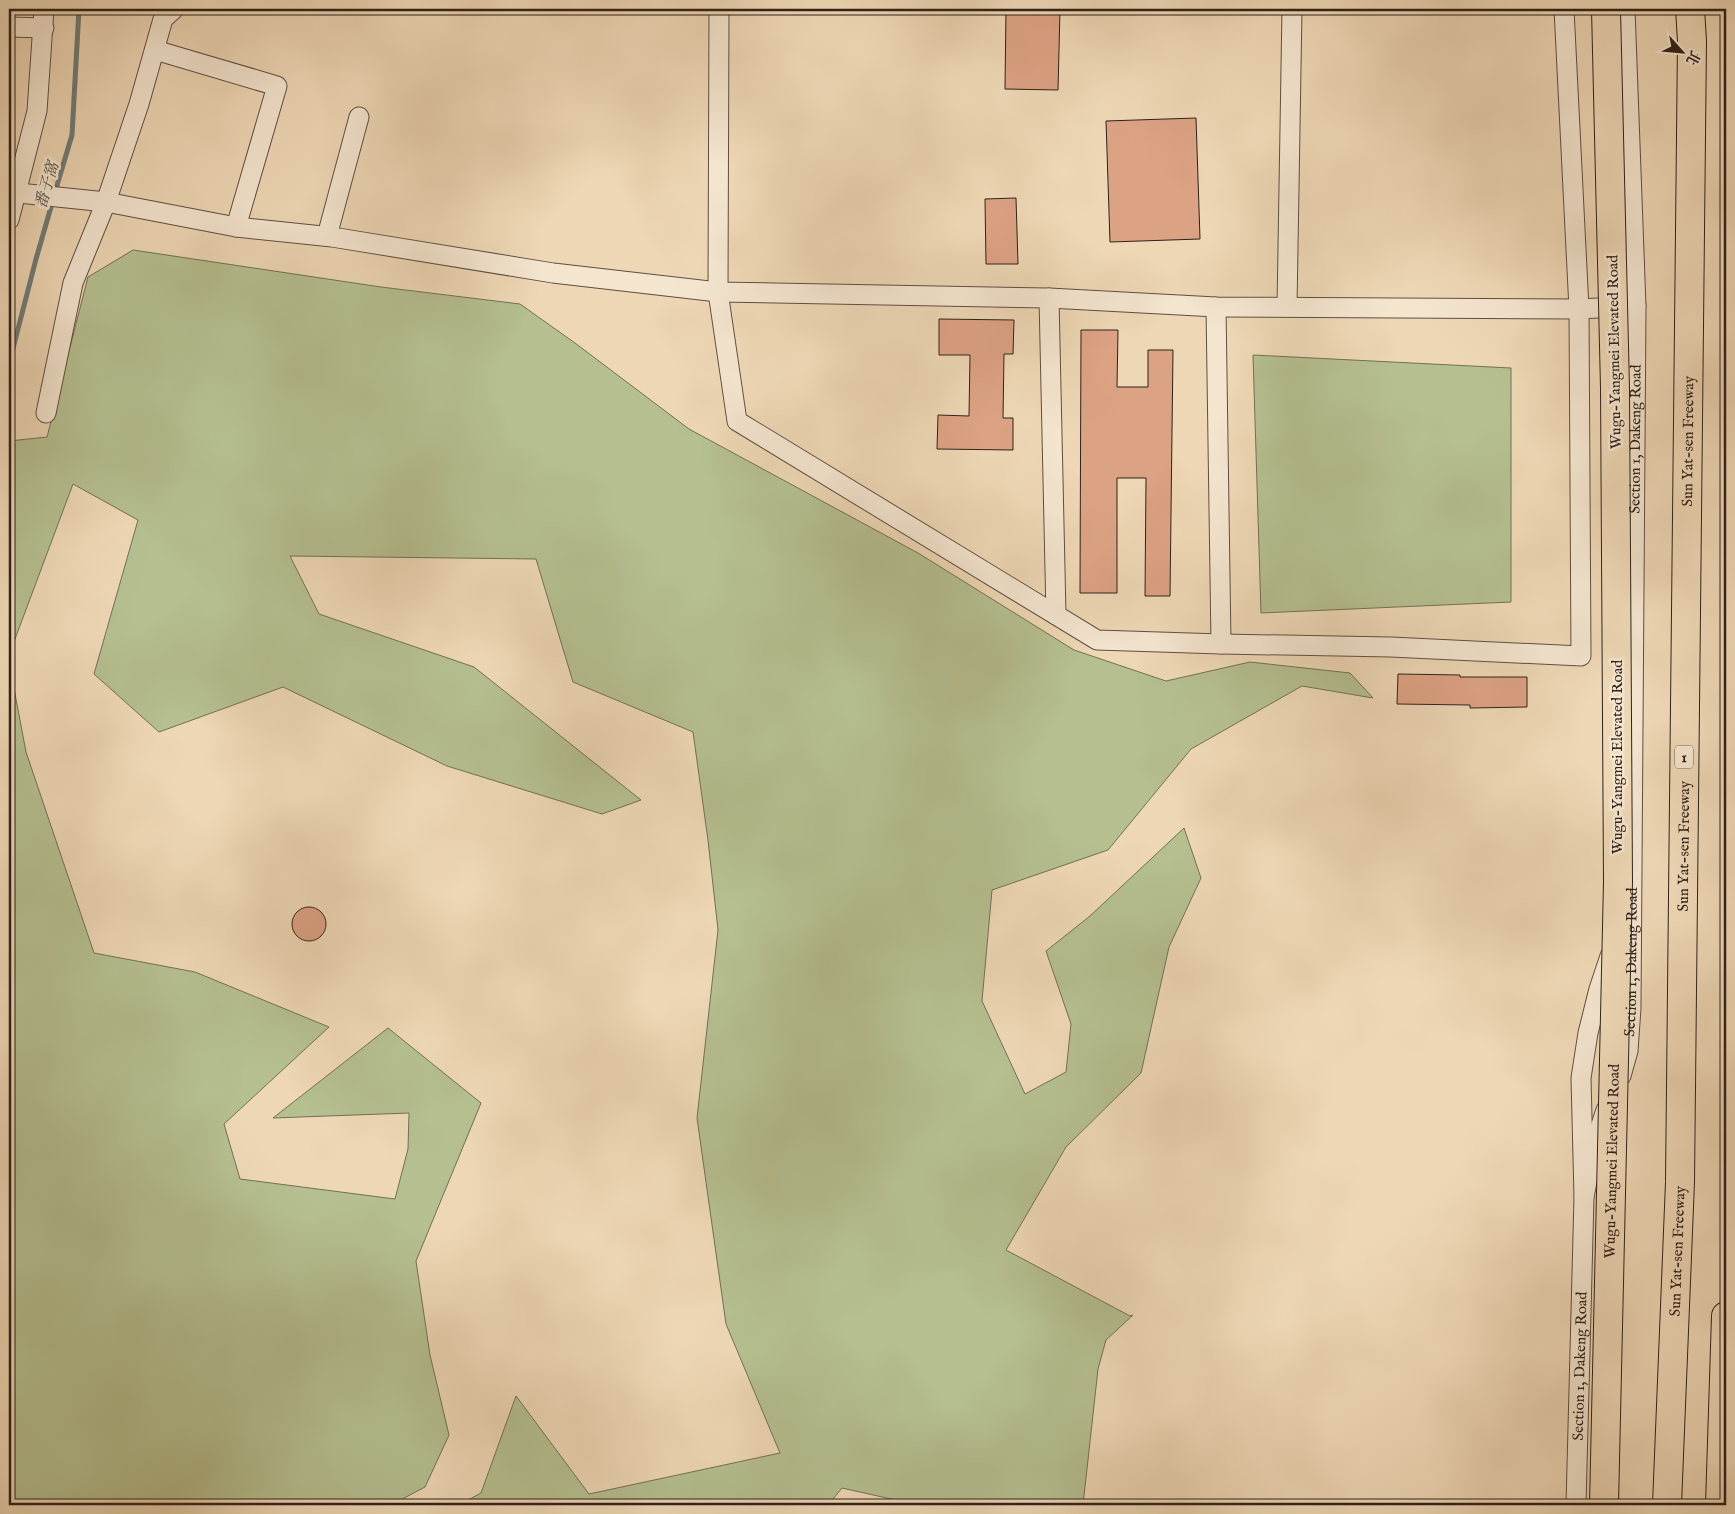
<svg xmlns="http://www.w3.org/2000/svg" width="1735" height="1514" viewBox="0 0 1735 1514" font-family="'IM FELL English','Noto Serif TC',serif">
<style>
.green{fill:#b5bf90;stroke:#727056}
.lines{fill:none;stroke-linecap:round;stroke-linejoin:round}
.stream{stroke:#717c78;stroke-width:5}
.building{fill:#dca284;stroke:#30211b}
.minor-casing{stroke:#604e42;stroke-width:21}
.highway-casing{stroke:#30211b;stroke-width:30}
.minor{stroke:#f4e5cf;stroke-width:19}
.highway{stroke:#eed7b5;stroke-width:28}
.highway-bridge-casing{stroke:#30211b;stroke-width:30;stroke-linecap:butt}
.highway-bridge{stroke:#eed7b5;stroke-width:28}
.labels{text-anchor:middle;stroke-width:5;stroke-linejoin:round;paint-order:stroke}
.shield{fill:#f4e5cf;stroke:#6b5c51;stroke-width:1}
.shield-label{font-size:14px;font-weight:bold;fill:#30211b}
.street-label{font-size:15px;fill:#30211b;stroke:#f4e5cf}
.water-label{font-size:16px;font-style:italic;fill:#504e4a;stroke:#f4e5cf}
</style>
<rect width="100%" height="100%" fill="#eed7b5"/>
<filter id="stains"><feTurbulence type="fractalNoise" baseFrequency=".004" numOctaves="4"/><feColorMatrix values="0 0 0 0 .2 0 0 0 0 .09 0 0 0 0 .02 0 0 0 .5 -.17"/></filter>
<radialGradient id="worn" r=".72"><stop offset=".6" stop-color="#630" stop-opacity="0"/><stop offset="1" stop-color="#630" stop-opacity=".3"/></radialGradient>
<path class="green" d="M133,250L381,287L520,304L575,343L689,429L918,553L1074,650L1166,681L1250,662L1350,673L1373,698L1302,686L1191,749L1108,850L992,890L982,1001L1025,1094L1066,1072L1071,1024L1046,951L1090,916L1184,828L1201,878L1169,947L1141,1073L1066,1147L1006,1250L1130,1316L1133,1315L1106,1340L1098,1369L1083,1505H918L842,1488L828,1505H459L481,1493L516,1396L589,1494L780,1453L726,1324L697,1118L718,930L708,840L693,732L573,682L536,559L290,556L319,614L474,667L641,800L602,814L447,766L283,687L159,732L94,674L138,520L73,484L9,655V441L47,437L88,277Z
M1253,355L1511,368V602L1261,613Z
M9,662L26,752L94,953L195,972L329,1027L224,1124L240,1179L395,1199L408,1149L409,1113L273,1118L388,1028L481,1103L416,1261L430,1355L449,1435L425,1487L391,1505H9Z"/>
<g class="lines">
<path class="stream" d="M55,192L72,135L79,9
M9,364L36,259L53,200"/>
</g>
<path class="building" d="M1006,9H1060L1058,90L1005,89Z
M1196,118L1200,239L1110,242L1106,121Z
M1016,198L1018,264H986L985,199Z
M939,319L1014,320L1013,354H1004L1003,418H1013V450L937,449L938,415L969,416L970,355H939Z
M1081,330H1118L1117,387H1148V350H1173L1170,596H1145L1146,478H1117V593H1080Z
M1398,674L1460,675V677H1527V707L1470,708V705L1397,704Z
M292 924a17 17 0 1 1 34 0a17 17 0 1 1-34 0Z"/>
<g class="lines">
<defs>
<g id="minor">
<path d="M719,9L718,292L737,421L1097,640L1221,644L1391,647L1581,656L1579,309L1564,9"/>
<path d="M9,27L44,28"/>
<path d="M155,50L277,86L236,227"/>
<path d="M9,192L106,202L236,227L332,237L553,273L718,292L1049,298L1216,307L1579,309L1636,306"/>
<path d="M9,220L37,111L44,9"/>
<path d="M327,236L359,117"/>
<path d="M1049,298L1056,615"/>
<path d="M1216,307L1221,644"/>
<path d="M1287,307L1292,9"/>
<path d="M46,413L73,283L106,202L139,104L163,19L174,9"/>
<path id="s1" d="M1621,1076L1628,1051L1631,1008L1636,306L1625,9"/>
<path d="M1584,1197L1594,1146L1606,1110"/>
<path id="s2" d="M1576,1505L1584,1197L1581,1078L1588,1033L1599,989L1610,956"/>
</g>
<g id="highway">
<path id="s3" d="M1667,1505L1680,1182L1692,41L1690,9"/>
<path d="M1720,1505L1726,1316"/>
</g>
</defs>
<use href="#minor" class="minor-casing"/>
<use href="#highway" class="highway-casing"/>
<use href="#minor" class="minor"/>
<use href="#highway" class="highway"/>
<defs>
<g id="highway-bridge">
<path id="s4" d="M1604,1505L1618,882L1615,388L1606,9"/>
</g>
</defs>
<use href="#highway-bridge" class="highway-bridge-casing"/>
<use href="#highway-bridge" class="highway-bridge"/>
</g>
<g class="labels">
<rect class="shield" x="1675" y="745.5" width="18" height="23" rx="4"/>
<g class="shield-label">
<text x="1684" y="762">1</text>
</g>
<g class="street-label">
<text transform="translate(1614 352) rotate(-91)" y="5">Wugu-Yangmei Elevated Road</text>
<text dy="5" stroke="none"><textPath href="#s1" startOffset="638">Section 1, Dakeng Road</textPath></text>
<text dy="5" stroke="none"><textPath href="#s3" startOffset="1064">Sun Yat-sen Freeway</textPath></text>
<text transform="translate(1617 757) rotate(-90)" y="5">Wugu-Yangmei Elevated Road</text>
<text dy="5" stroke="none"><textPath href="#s3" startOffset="659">Sun Yat-sen Freeway</textPath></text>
<text dy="5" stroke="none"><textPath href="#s1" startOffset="115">Section 1, Dakeng Road</textPath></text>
<text dy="5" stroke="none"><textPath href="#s4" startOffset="344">Wugu-Yangmei Elevated Road</textPath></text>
<text dy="5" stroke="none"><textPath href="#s3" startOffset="254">Sun Yat-sen Freeway</textPath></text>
<text dy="5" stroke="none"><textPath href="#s2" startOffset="139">Section 1, Dakeng Road</textPath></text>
</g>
<g class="water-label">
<text transform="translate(46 185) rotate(-74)" y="6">番子窩</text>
</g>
</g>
<rect width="1735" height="1514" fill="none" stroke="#eed7b5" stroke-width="30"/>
<rect x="10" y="10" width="1715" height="1494" fill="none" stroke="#30211b" stroke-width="2.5"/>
<rect x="15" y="15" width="1705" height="1484" fill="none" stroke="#30211b"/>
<g transform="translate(1682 52) rotate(117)" stroke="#f4e5cf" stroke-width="4" paint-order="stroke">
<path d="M0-4L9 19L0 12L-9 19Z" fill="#30211b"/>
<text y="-8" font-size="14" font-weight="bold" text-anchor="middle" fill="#30211b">北</text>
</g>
<rect width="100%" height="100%" filter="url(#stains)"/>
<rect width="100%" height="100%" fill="url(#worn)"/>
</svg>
